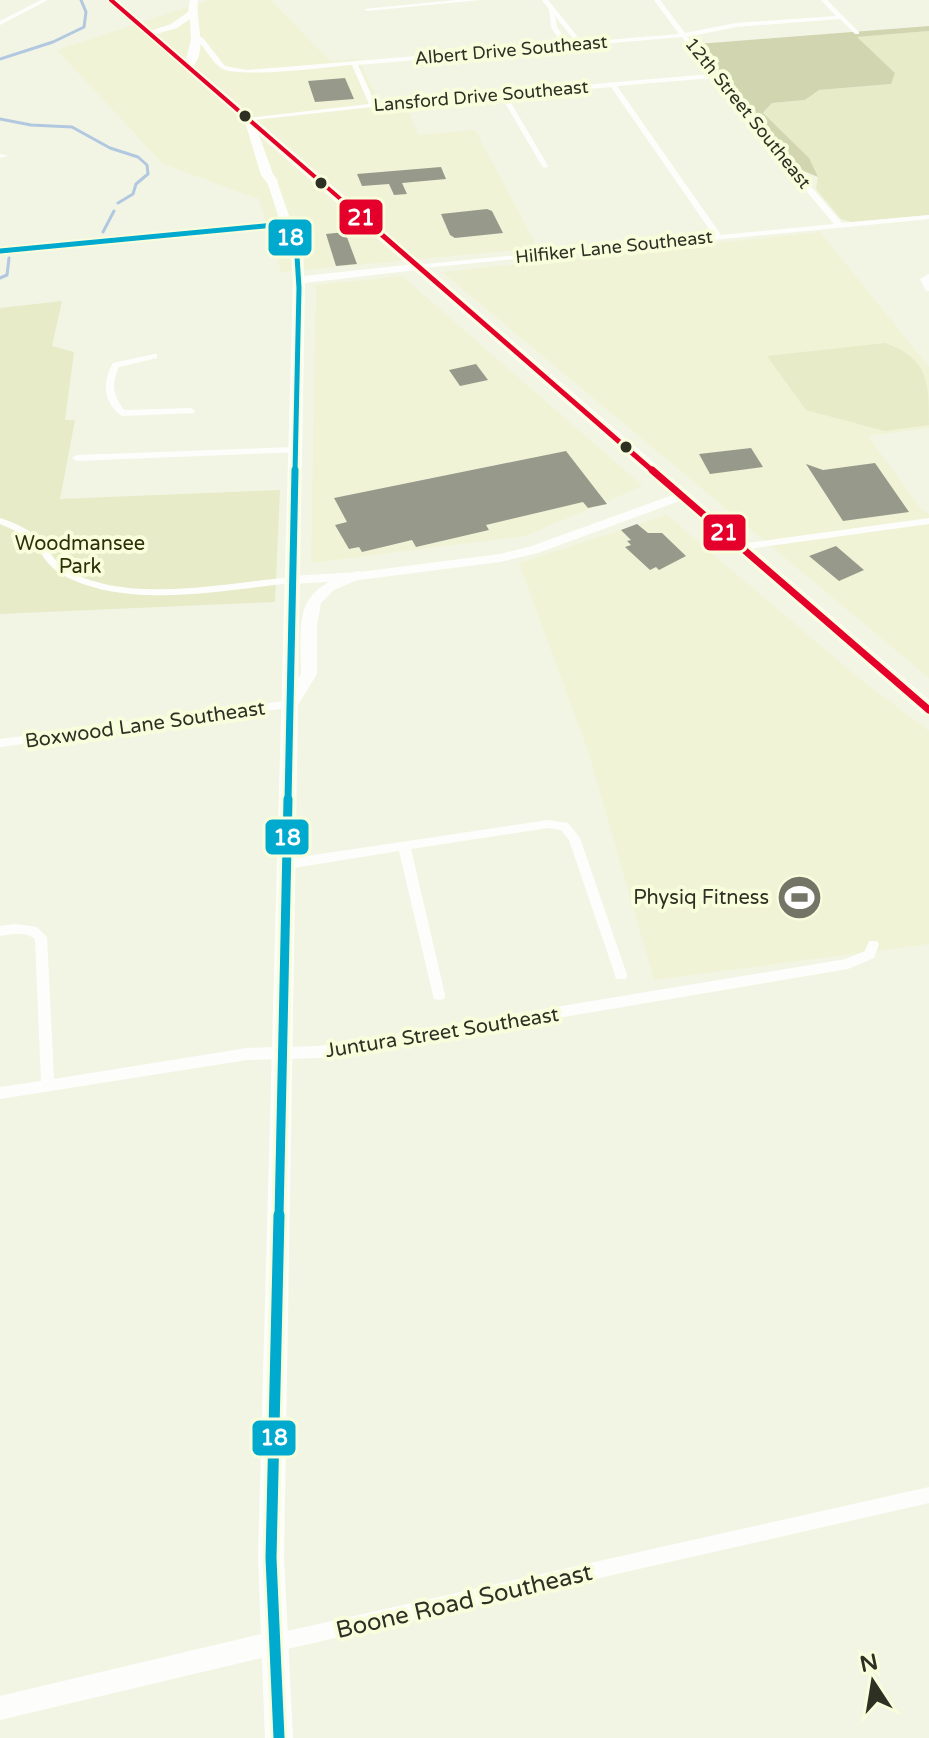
<svg xmlns="http://www.w3.org/2000/svg" width="929" height="1738" viewBox="0 0 929 1738" font-family="'Varela Round',sans-serif">
<style>
.built{fill:#f0f3d6}
.green{fill:#e7ebc8}
.forest{fill:#d1d6b1}
.lines{fill:none;stroke-linecap:round;stroke-linejoin:round}
.stream{stroke:#b1c8e0;stroke-width:3}
.building{fill:#97998b}
.minor{fill:#fdfefb;fill-rule:evenodd}
.tertiary{fill:#fdfefb;fill-rule:evenodd}
.secondary{fill:#fdfefb;fill-rule:evenodd}
.primary{fill:#fdfefb;fill-rule:evenodd}
.bus-1-far3-casing{stroke:#f8fddc;stroke-width:9}
.bus-1-far2-casing{stroke:#f8fddc;stroke-width:12}
.bus-1-far1-casing{stroke:#f8fddc;stroke-width:15}
.bus-1-casing{stroke:#f8fddc;stroke-width:17}
.bus-2-far2-casing{stroke:#f8fddc;stroke-width:7}
.bus-2-far1-casing{stroke:#f8fddc;stroke-width:9}
.bus-2-casing{stroke:#f8fddc;stroke-width:12}
.bus-1-far3{stroke:#00a9ce;stroke-width:5}
.bus-1-far2{stroke:#00a9ce;stroke-width:7}
.bus-1-far1{stroke:#00a9ce;stroke-width:9}
.bus-1{stroke:#00a9ce;stroke-width:11}
.bus-2-far2{stroke:#e4002b;stroke-width:4}
.bus-2-far1{stroke:#e4002b;stroke-width:5}
.bus-2{stroke:#e4002b;stroke-width:7}
.bus-dot{fill:#2f3024;stroke:#f8fddc;stroke-width:3}
.labels{text-anchor:middle;stroke-width:8;stroke-linejoin:round;paint-order:stroke}
.far-street-label{font-size:18px;fill:#2f3024;stroke:#f8fddc}
.park-label{font-size:20px;fill:#2d2f05;stroke:#f8fddc}
.street-label{font-size:20px;fill:#2f3024;stroke:#f8fddc}
.poi-label{font-size:20px;fill:#2f3024;stroke:#f8fddc;text-anchor:end}
.near-street-label{font-size:24px;fill:#2f3024;stroke:#f8fddc}
.line-badge{stroke:#f8fddc;stroke-width:3}
.badge-label{font-size:22px;text-anchor:middle;font-weight:bold;fill:#fff}
</style>
<rect width="100%" height="100%" fill="#f3f5e4"/>
<path class="built" d="M209,0H271L330,61L358,59L379,101L404,100L418,135L475,130L538,248L281,272L259,199L163,164L57,50Z
M820,232L929,367V428L868,436L921,509L929,514V678L442,272Z
M402,276L643,486L525,536L311,563L316,285Z
M667,515L860,679L929,731V944L654,980L589,754L519,563Z"/>
<path class="green" d="M929,31V215L851,222L841,219L816,189L818,177L763,114L772,103L805,100L819,90L891,84L895,73L856,37Z
M62,301L52,346L74,352L65,420H75L60,499L280,490L275,602L0,614V308Z
M885,343C929,359 929,382 929,425L885,431L806,410L767,356Z"/>
<path class="forest" d="M929,26V31L857,37L895,73L891,84L819,90L805,100L772,103L763,113L809,158L818,177L780,161L685,45Z"/>
<g class="lines">
<path class="stream" d="M0,59L53,42L84,27L86,12L81,0
M0,119L31,125L72,127L110,148L138,157L147,165L148,174L136,184L133,194L118,203
M103,232L114,211
M0,278L7,275L9,258"/>
</g>
<path class="building" d="M345,78L354,99L315,102L308,81Z
M441,167L446,179L402,183L407,194L394,195L389,184L362,186L357,174Z
M487,209L492,211L503,233L455,238L450,235L441,214Z
M345,232L357,264L336,266L326,234Z
M476,364L488,380L460,386L449,370Z
M751,448L763,467L710,474L699,454Z
M566,451L607,504L588,508L583,502L486,525L489,530L416,547L412,540L362,552L359,547L349,549L335,525L347,522L334,498Z
M875,463L909,512L843,521L806,464L823,470Z
M637,524L648,533H662L686,556L659,570L656,567L650,570L625,547L631,545L627,541L631,540L621,530Z
M836,546L864,570L839,581L809,556Z"/>
<g class="lines">
<path class="minor" d="M41,0H48L0,25V21Z
M456,0H480L367,11L364,9Z
M542,0H548L582,42L679,34L654,0H660L685,33L736,23L836,16L821,0H827L859,32V34H855L840,19L736,27L687,37L716,75L842,223L929,215V219L413,269L412,267L416,265L714,236L611,87L507,96L548,166L545,168L542,166L501,96L373,107L246,121L245,120L248,118L369,104L352,65C327,67 239,79 221,68C211,62 204,44 192,36L195,34L203,38L225,66L247,70L562,44L551,27L549,9ZM555,16L576,42L568,43L557,27ZM682,37L710,74L375,103L358,65ZM712,78L834,224L721,235L617,86Z
M0,154L6,155L7,156L0,158Z
M929,274V291H926L920,279Z
M154,354H157V358L119,367C111,383 113,396 124,410L191,408L195,411L194,413L122,416C103,403 102,382 113,363Z
M296,447L300,450L299,452L77,461L72,458L77,455Z
M0,518C16,523 31,530 42,542C50,552 56,563 67,570C129,605 225,583 293,577L298,580L293,583C221,590 127,611 61,574C48,567 42,553 32,543C23,534 12,529 0,524Z
M929,518V524L740,550L735,547L740,544Z
M291,700L295,701L296,704L295,707L0,747V739Z
M548,820L568,823L580,838L627,975L626,979H616L615,975L569,840L561,830L548,828L411,849L445,995L444,999L439,1000L434,999L433,995L399,851L287,869L281,864L287,859Z
M16,924L37,927L47,937L54,1079L247,1048L320,1046L846,959L865,951L869,941H877L879,944L874,958L848,969L320,1058L247,1060L0,1099V1087L41,1081L35,939C25,931 12,934 0,936V926Z
M929,1487V1503L274,1652L268,1649L265,1643L268,1637L274,1634Z"/>
<path class="tertiary" d="M285,221L288,222V226L0,254V248Z
M681,492L687,496L685,499L538,553L500,562L359,580L293,584L286,580L293,576L359,572L500,554L529,547Z
M274,1631L282,1635L286,1643L282,1651L274,1655L0,1720V1696Z"/>
<path class="secondary" d="M190,0H198C195,21 210,55 189,70L184,67L191,40L190,19L177,28L149,36L144,33L171,24L188,12Z
M272,178L277,181L303,256L304,276L416,264L422,267L416,270L305,283L298,678L301,674C301,615 293,589 359,571L366,576L334,590L321,603L317,625V674L298,705L284,1558L293,1738H265L258,1558L293,280L291,256L267,181Z"/>
<path class="primary" d="M106,0H117L929,700V716L923,714L259,135L273,174L278,181L268,184L261,175L245,122Z"/>
<defs>
<path id="bus-1-far3" d="M0,251L285,224L297,256L299,288L295,472"/>
<path id="bus-1-far2" d="M288,801L295,470"/>
<path id="bus-1-far1" d="M279,1217L288,799"/>
<path id="bus-1" d="M279,1215L271,1558L279,1738"/>
<path id="bus-2-far2" d="M111,0L352,209"/>
<path id="bus-2-far1" d="M350,207L654,472"/>
<path id="bus-2" d="M652,470L929,710"/>
</defs>
<use href="#bus-1-far3" class="bus-1-far3-casing"/>
<use href="#bus-1-far2" class="bus-1-far2-casing"/>
<use href="#bus-1-far1" class="bus-1-far1-casing"/>
<use href="#bus-1" class="bus-1-casing"/>
<use href="#bus-2-far2" class="bus-2-far2-casing"/>
<use href="#bus-2-far1" class="bus-2-far1-casing"/>
<use href="#bus-2" class="bus-2-casing"/>
<use href="#bus-1-far3" class="bus-1-far3"/>
<use href="#bus-1-far2" class="bus-1-far2"/>
<use href="#bus-1-far1" class="bus-1-far1"/>
<use href="#bus-1" class="bus-1"/>
<use href="#bus-2-far2" class="bus-2-far2"/>
<use href="#bus-2-far1" class="bus-2-far1"/>
<use href="#bus-2" class="bus-2"/>
</g>
<defs>
<symbol id="stadium-disc" viewBox="-11 -11 22 22"><circle r="9.5" fill="#747567" stroke="#f8fddc"/><path d="M0-5a6.5 5 0 1 0 0 10a6.5 5 0 1 0 0-10ZM-3.5-1.8h7v3.6h-7Z" fill="#fff"/></symbol>
</defs>
<g fill-rule="evenodd">
<use href="#stadium-disc" x="774" y="872" width="51" height="51"/>
</g>
<g class="bus-dot">
<circle cx="245" cy="116" r="7"/>
<circle cx="321" cy="183" r="7"/>
<circle cx="626" cy="447" r="7"/>
</g>
<g class="labels">
<g class="far-street-label">
<text transform="translate(511 50) rotate(-5)" y="6">Albert Drive Southeast</text>
<text transform="translate(481 96) rotate(-5)" y="6">Lansford Drive Southeast</text>
<text transform="translate(748 113) rotate(51)" y="6">12th Street Southeast</text>
<text transform="translate(614 247) rotate(-6)" y="6">Hilfiker Lane Southeast</text>
</g>
<g class="park-label">
<text x="80" y="550">Woodmansee<tspan x="80" dy="23">Park</tspan></text>
</g>
<g class="street-label">
<text transform="translate(145 724) rotate(-8)" y="7">Boxwood Lane Southeast</text>
<text transform="translate(442 1032) rotate(-9)" y="7">Juntura Street Southeast</text>
</g>
<g class="poi-label">
<text x="769" y="904">Physiq Fitness</text>
</g>
<g class="near-street-label">
<text transform="translate(464 1601) rotate(-13)" y="8">Boone Road Southeast</text>
</g>
</g>
<g class="line-badge">
<rect x="338" y="198" width="46" height="38" rx="8" fill="#e4002b"/>
<rect x="267" y="218" width="46" height="39" rx="8" fill="#00a9ce"/>
<rect x="702" y="513" width="45" height="39" rx="8" fill="#e4002b"/>
<rect x="264" y="818" width="46" height="38" rx="8" fill="#00a9ce"/>
<rect x="251" y="1419" width="46" height="38" rx="8" fill="#00a9ce"/>
</g>
<g class="badge-label">
<text x="361" y="225">21</text>
<text x="290" y="245">18</text>
<text x="724" y="540">21</text>
<text x="287" y="845">18</text>
<text x="274" y="1445">18</text>
</g>
<g transform="translate(873 1682) rotate(348)" stroke="#f8fddc" stroke-width="6" paint-order="stroke">
<path d="M0-6L14 30L0 20L-14 30Z" fill="#2f3024"/>
<text y="-12" font-size="22" font-weight="bold" text-anchor="middle" fill="#2f3024">N</text>
</g>
</svg>
